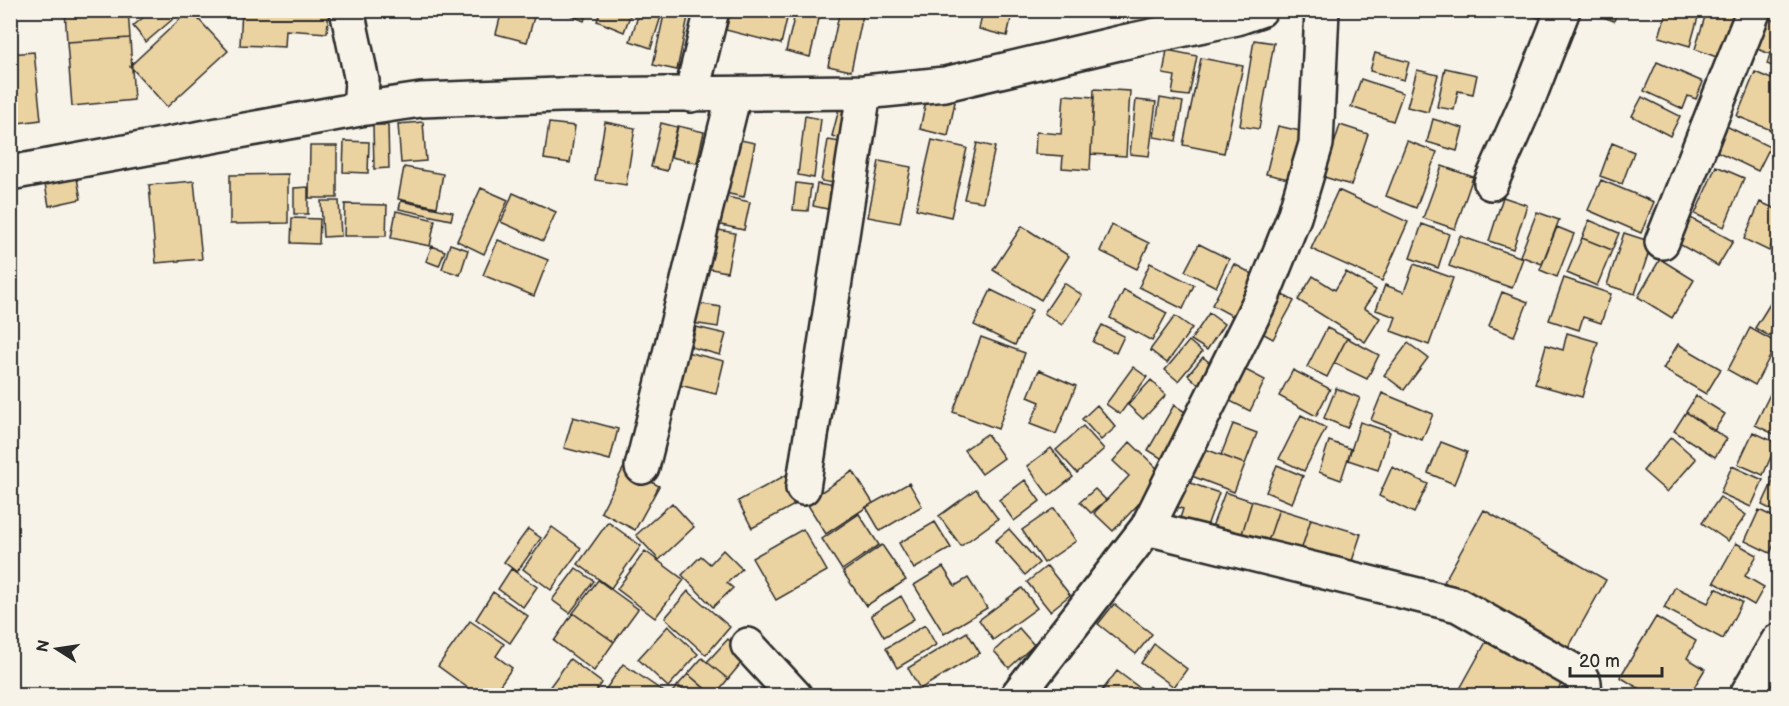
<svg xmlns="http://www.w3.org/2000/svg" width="1789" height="706" viewBox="0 0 1789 706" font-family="'Balsamiq Sans',sans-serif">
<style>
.building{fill:#ebd2a1;stroke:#2b2b2b;stroke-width:1.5}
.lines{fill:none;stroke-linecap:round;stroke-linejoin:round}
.minor-casing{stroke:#2b2b2b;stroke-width:38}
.minor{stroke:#f7f3e8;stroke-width:33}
</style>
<rect width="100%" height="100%" fill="#f7f3e8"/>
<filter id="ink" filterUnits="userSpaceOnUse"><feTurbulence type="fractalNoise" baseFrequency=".0167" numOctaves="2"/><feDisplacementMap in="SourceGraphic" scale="12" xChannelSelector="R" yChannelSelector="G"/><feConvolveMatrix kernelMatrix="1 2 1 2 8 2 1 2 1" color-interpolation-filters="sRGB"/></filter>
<g filter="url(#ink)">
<path class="building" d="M65,10H128L130,38L67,42Z
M152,10H166L173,19L146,42L133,26Z
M190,10L228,51L167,107L130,66Z
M242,10H329L327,33L286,30L285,47L240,45Z
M502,10H536L527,42L496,34Z
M559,10H588L584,21Z
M601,10H632L624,32L597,21Z
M640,10H663L651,48L630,41Z
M665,10L689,12L677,70L653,65Z
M731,10H789L781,44L726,30Z
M796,10H821L810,57L786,51Z
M840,10H864L851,71L828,66Z
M983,10H1013L1007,36L979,29Z
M1514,10H1554L1551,22Z
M1585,10H1618L1614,21Z
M1667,10H1700L1690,46L1659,37Z
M1707,10H1748L1730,62L1695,49Z
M1767,18L1778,22V68L1767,64L1770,54L1755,48Z
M130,38L134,100L72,106L67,42Z
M1254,40L1274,43L1259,129L1240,126Z
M1167,50L1197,56L1189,96L1172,94L1175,76L1163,74Z
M34,52L41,120L10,124V54Z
M1375,53L1409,62L1404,80L1370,71Z
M1201,58L1243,66L1224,153L1183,145Z
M1657,62L1703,82L1696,99L1688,96L1683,109L1644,91Z
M1445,68L1477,75L1473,94L1458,91L1454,110L1437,107Z
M1417,70L1438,75L1428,112L1407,107Z
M1755,72L1778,82V133L1737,116Z
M1361,79L1403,93L1393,121L1351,107Z
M1094,89L1130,91L1126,156L1091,154Z
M1064,95L1094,97L1090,170L1062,168L1063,156L1035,154L1036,132L1061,134Z
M927,96L955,102L948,136L920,129Z
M1642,97L1680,116L1670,136L1632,116Z
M1160,98L1183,102L1176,141L1154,137Z
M1136,100L1156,102L1149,156L1130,154Z
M840,105L854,109L845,140L832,136Z
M805,116L821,119L814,178L798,175Z
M1433,119L1463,128L1457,151L1427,142Z
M423,122L426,161L401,163L398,124Z
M605,122L635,128L626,185L595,180Z
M549,123L575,126L570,163L544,159Z
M661,123L677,127L667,171L651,167Z
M373,125H388L389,168L374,169Z
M1340,125L1368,134L1351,185L1324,177Z
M1724,125L1770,147L1758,171L1712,149Z
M678,126L704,132L697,163L671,157Z
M1278,126L1305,132L1293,180L1266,174Z
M726,137L755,143L744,197L715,191Z
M828,140L847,143L840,184L821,181Z
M932,140L967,148L951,217L916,209Z
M344,141L369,142L368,173L343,172Z
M1407,141L1437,152L1416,208L1386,196Z
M977,143L995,147L983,202L964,199Z
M1612,143L1634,152L1622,184L1600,176Z
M310,146H337V198H309Z
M879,161L911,167L900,223L868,217Z
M1442,166L1473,177L1455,229L1423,218Z
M1716,166L1744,178L1724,227L1695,214Z
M404,167L443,174L437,207L398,199Z
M76,173L81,199L49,206L44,179Z
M288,174V223L230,224V175Z
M1601,180L1654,202L1641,233L1588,210Z
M194,181L202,259L156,263L149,185Z
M796,183L811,185L808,211L793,210Z
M817,184L841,188L837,211L813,206Z
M308,187V214H294V188Z
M481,188L508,200L484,254L457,241Z
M1338,190L1408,222L1382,281L1311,249Z
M513,193L556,212L543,241L501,222Z
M718,195L750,202L744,230L712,223Z
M1503,197L1527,205L1513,249L1489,241Z
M321,201H339L341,236L323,237Z
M401,201L453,212L451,220L399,209Z
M1760,202L1778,210V241L1774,239L1769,251L1744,239Z
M345,204L387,205L386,236H344Z
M396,211L435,220L430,246L391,238Z
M1537,212L1559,220L1542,264L1520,256Z
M1685,215L1733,241L1718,266L1672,240Z
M292,218L320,219L319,244L291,243Z
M1589,220L1619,233L1612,250L1582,238Z
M1422,224L1449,234L1438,268L1410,258Z
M1112,225L1149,243L1137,269L1100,251Z
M1022,226L1069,256L1041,300L993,270Z
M1557,227L1574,234L1557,277L1540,270Z
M713,229L735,233L727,272L706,268Z
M1624,233L1652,242L1635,294L1607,285Z
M1460,236L1523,258L1512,288L1449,266Z
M1582,238L1612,250L1597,286L1567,273Z
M498,240L548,260L534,296L483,275Z
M450,244L468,250L460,275L442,269Z
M1199,244L1229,259L1216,287L1185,271Z
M432,246L445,251L439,266L426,261Z
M1660,259L1694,280L1672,318L1638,297Z
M1150,263L1194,285L1183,309L1139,287Z
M1234,264L1260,278L1238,319L1212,305Z
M1414,264L1453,278L1429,345L1391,331L1396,317L1376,310L1385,285L1404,292Z
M1346,272L1376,290L1364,308L1380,318L1365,342L1298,300L1313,276L1335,290Z
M1564,278L1611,294L1601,323L1583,317L1579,330L1549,320Z
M1064,283L1082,295L1062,325L1044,313Z
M991,290L1032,310L1015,345L974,325Z
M1124,290L1167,313L1152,341L1110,318Z
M1274,290L1294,301L1273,339L1253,328Z
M1778,291V320L1769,336L1755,328Z
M1502,292L1528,302L1514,336L1489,326Z
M689,302L721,307L718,327L686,322Z
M1209,313L1224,324L1207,350L1191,340Z
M1175,316L1192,328L1167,363L1150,350Z
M1102,325L1124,336L1116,353L1093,342Z
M696,327L726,334L720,355L691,347Z
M1327,328L1347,338L1327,377L1307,367Z
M1750,328L1777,343L1755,385L1728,370Z
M1567,333L1598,342L1582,397L1535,384L1546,345L1563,350Z
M981,337L1025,353L998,429L953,412Z
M1347,338L1379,355L1367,379L1334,363Z
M1189,341L1202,352L1178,381L1165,370Z
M1408,343L1428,358L1404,390L1384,375Z
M1678,344L1721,369L1706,394L1663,369Z
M678,350L724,361L716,394L671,383Z
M1203,357L1218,370L1202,388L1188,375Z
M1133,367L1147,377L1120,414L1106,404Z
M1240,367L1265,380L1250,411L1224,398Z
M1039,370L1076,386L1056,434L1030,424L1040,402L1028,397Z
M1293,370L1330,389L1316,416L1279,396Z
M1151,380L1166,395L1143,419L1128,405Z
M1336,388L1360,398L1347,428L1324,418Z
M1773,388L1778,391V436L1755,425Z
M1382,393L1433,414L1422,440L1371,420Z
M1696,396L1725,414L1714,431L1686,412Z
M1097,405L1116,427L1101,440L1082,419Z
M1174,405L1195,418L1169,463L1148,450Z
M1686,412L1727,439L1715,457L1674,431Z
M1301,415L1326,428L1304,471L1279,459Z
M573,417L618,429L610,460L564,448Z
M1360,422L1390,432L1378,470L1348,460Z
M1233,424L1257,433L1245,464L1221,455Z
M1083,426L1104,449L1077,473L1056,450Z
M1753,432L1777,443L1763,475L1738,464Z
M987,434L1004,458L982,474L964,450Z
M1671,437L1696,459L1667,492L1643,471Z
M1329,441L1351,449L1341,480L1319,472Z
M1130,442L1165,476L1113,531L1094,513L1129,476L1113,461Z
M1441,442L1467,452L1454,484L1428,473Z
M1200,447L1245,464L1234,492L1189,475Z
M1051,448L1073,477L1049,496L1027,466Z
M1277,465L1303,476L1292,503L1266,492Z
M1732,466L1763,480L1751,507L1720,493Z
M624,467L659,486L635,530L601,512Z
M1392,467L1428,484L1414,513L1379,496Z
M1778,470V513L1762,505Z
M853,471L873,503L826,534L806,502Z
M786,475L800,502L752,528L738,501Z
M1025,480L1040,501L1014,521L999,500Z
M1182,480L1219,493L1203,537L1177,528L1183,509L1173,506Z
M909,483L922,506L880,531L866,507Z
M976,489L998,519L961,546L939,516Z
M1095,489L1106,500L1091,513L1080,502Z
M1225,492L1252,501L1241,537L1209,535Z
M1720,497L1746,515L1728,541L1702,523Z
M1252,501L1279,509L1266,547L1241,537Z
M672,503L694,527L659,560L636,535Z
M1054,508L1076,541L1044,563L1022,530Z
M1279,509L1311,519L1299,557L1266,547Z
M1484,510L1606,580L1566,652L1444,582Z
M1759,510L1778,519V536L1770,553L1745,541Z
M859,514L879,545L842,570L822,539Z
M1311,519L1361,534L1348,573L1299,557Z
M608,522L641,546L611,588L578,564Z
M935,522L951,548L914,569L899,543Z
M552,527L581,548L551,590L523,569Z
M528,529L541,538L517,572L504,562Z
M803,529L827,571L776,600L752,558Z
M1009,529L1039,563L1025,575L995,541Z
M1736,543L1757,555L1745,576L1764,587L1754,605L1714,582Z
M882,545L906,580L866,606L843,572Z
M723,550L742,569L727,583L733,588L713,607L682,575L701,556L710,564Z
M645,551L684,580L655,618L617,589Z
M1047,566L1070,595L1050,611L1027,582Z
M943,567L955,586L968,578L987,608L944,634L914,585Z
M576,568L594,581L570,613L552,600Z
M511,569L537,587L523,607L498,589Z
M598,580L638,609L614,642L573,613Z
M1675,587L1708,603L1716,588L1742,602L1723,639L1664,608Z
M1022,588L1037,608L993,640L979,620Z
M688,591L730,627L706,655L665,618Z
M493,592L528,616L510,643L476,619Z
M901,596L914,619L884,637L871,615Z
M1114,604L1152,634L1136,654L1098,624Z
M573,613L614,642L594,671L554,641Z
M1656,617L1696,641L1687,658L1705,669L1689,696H1651L1620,677Z
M470,621L504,644L496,656L512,668L492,696H479L438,666Z
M925,625L936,645L897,668L886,648Z
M668,626L698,654L668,687L638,659Z
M1019,628L1034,645L1009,668L994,651Z
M967,632L980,653L920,689L908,668Z
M728,639L747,656L728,679L707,662Z
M1486,642L1561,684L1555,696H1456Z
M1154,644L1187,669L1174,687L1141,663Z
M702,658L728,679L714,696L688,674Z
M570,659L602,683L593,696H543Z
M623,664L667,694L666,696H601Z
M1117,671L1141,689L1136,696H1098Z
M688,674L713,696H689L678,685Z
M678,685L689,696H669Z
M1149,686L1162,696H1142Z"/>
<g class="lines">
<defs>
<path id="minor" d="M347,10L362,81L360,109
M691,95L712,10
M10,173L360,109L421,100L560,95L864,92L945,84L1119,43L1237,18L1260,10
M1491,183L1529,97L1563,10
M1662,242L1754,10
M642,467L734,94
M803,488L864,92
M1147,528L1458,605L1579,674L1584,683L1585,696
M748,645L795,696
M1017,696L1147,528L1263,295L1294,217L1316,144L1322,10
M1746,696L1778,641"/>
</defs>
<use href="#minor" class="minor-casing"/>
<use href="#minor" class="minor"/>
</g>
</g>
<rect width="1789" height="706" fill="none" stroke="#f7f3e8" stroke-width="36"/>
<rect x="18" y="18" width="1753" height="670" fill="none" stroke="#2b2b2b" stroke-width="2" filter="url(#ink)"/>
<g transform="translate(57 649) rotate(282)" stroke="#f7f3e8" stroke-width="4.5" paint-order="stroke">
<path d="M0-4.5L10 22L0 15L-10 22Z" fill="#2b2b2b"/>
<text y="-9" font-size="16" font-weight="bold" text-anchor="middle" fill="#2b2b2b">N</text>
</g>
<path d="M1570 667v9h92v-9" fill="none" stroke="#2b2b2b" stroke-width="3"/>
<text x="1579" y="667" font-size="18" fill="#2b2b2b" stroke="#f7f3e8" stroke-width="4.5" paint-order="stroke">20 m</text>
</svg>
